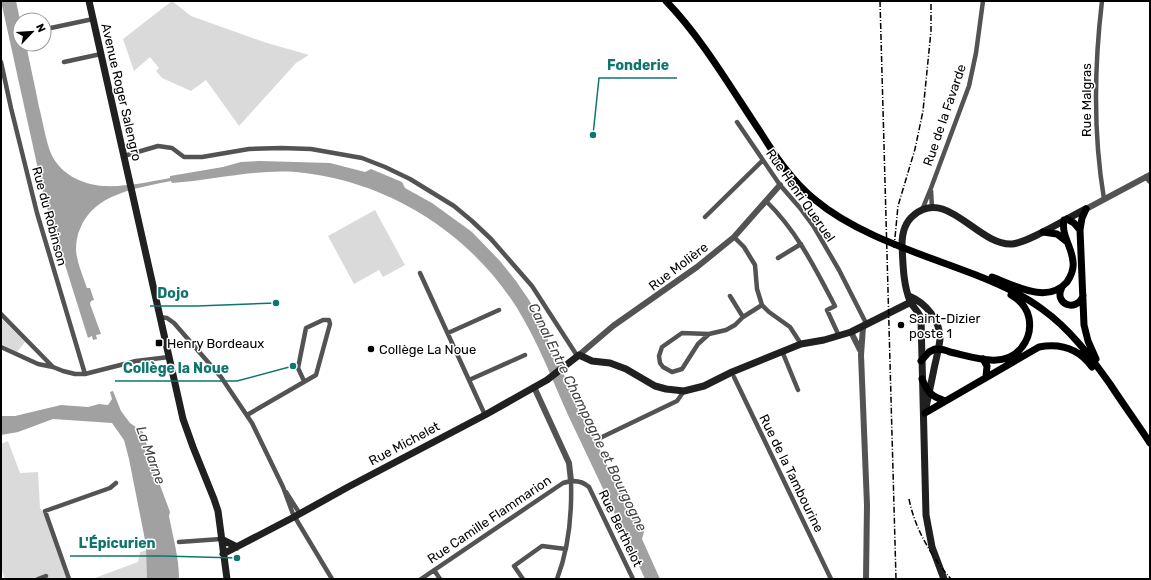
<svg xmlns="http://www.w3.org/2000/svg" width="1151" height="580" viewBox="0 0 1151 580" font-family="Rubik,sans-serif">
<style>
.green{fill:#dadada}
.water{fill:#a1a1a1}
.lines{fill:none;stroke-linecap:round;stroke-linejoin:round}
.minor{stroke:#535353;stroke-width:4.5}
.tertiary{stroke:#535353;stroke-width:6}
.secondary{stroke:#202020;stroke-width:7}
.primary{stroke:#000;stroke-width:7}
.rail{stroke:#000;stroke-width:1.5;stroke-dasharray:6 2 1 2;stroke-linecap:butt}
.poi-dot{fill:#000;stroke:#fff;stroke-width:1.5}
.labels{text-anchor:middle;stroke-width:3;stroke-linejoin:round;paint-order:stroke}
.street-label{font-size:13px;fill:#000;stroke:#fff}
.poi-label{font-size:13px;fill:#000;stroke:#fff;text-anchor:start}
.water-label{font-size:14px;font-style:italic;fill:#424242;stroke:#fff}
.leader{fill:none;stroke:#0f766e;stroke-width:1.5}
.callout-dot{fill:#0f766e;stroke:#fff;stroke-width:1.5}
.callout-label{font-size:14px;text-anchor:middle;font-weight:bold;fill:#0f766e;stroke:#fff;stroke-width:3;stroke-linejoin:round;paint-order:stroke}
</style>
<rect width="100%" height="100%" fill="#fff"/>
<path class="green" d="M172,1L191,16L264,42L309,55L296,63L239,126L206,80L191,91L162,78L156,71L159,68L150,57L134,71L123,39Z
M375,210L405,265L383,277L379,270L354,284L328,236Z
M1,318L25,342L17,352L1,344Z
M8,441L20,473L38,472L40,508L44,514L67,579H5L1,568V444Z
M153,548L157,579H92L138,562L140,552Z"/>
<path class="water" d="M1,1H16L20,20V44H26C30,65 35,86 39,107C43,122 45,137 50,151C58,173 82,185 104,186C126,187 148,182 170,178V176L223,167L241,162L260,161L330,163L365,172L371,169L402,182L405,188L432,203L472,232L500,261L516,281L529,300L544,327L551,350L578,402L612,476L619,480L644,532L642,539L660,579H645C620,524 594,470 568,415C552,379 538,342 517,308C469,232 386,180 296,172C254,169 214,180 172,183L171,181C138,188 94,193 80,229C77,235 76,243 76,250C77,263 83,276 87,288H90L94,300L91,301L90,304L101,334L96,335L97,339L93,340L92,336L88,338L45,201Z
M113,391L121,411L130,423L143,432L154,469L170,512L169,516C173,538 179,557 179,579H147L146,545L129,459L124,440L112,423L53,419L18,432L1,435V416H15L61,405L88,407L99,404L108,405L112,399L110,392Z"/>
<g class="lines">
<path class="minor" d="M1102,1C1094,68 1093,133 1104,199
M46,29L93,19
M1,62L11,108L37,213L85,374
M64,62L101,54
M737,122L780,185L800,208L814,227L839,270L867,325
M124,156L158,146L172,148L184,157H202L249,149L281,148L311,149L362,158L385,167L410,179L454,206L472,221L491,239L532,286L576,354L579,355
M1145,177L1150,182
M931,190L932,208
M766,201C797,231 815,268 835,306L827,310L839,336
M922,210L931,188L969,86L976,53L983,1
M705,217L763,160
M734,237L744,247L755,265L757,289L762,305L769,312L790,327L801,344
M778,258L801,244
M420,273L485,415
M730,296L743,317
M1,314L53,367L63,371L75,374H85L136,361L169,357
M160,317L167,318L174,323L221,377L252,423L283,487L293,514L332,579
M448,333L499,310
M709,334L682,333L662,347L659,356L660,363L663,367L672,372L682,369L698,344L709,334L726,330L735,325L743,317L762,305
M1,347L38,364L53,367
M782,351L798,390
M734,377L831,579
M469,380L525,355
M247,415L316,375L330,324L329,320H323L306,328L298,368L304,381
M600,438L677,401L684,391
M286,492L300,514
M179,542L221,539
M434,570L440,579
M38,579L46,576
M69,579L45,511L110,488L116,483
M421,579L563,483C572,480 581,480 589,487L633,579
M523,579L514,566L542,546L566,549
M557,579C569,548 572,514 571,481"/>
<path class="tertiary" d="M1086,209L1150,175
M863,327L861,355L867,505L866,579
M851,332L860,350
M579,355L613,326L697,267L734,237L780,185
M534,387L569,463L571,481"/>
<path class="secondary" d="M89,1L183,419L193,447L214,499L218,511L227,579
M909,296C926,303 940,320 940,339C939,349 936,359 934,369C931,384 928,398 925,412
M221,539L237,547
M223,554L294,517L348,487L485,415L547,380L579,355L592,361L610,363L626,369L655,386L666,389L684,391L704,386L732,372L801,344L824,340L851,332L911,302
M944,579L932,547L926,515L921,319C919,311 913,308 910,301C903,284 903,263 902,245C902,233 905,222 914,215C947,187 978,246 1012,244C1028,243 1069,217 1086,209"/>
<path class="primary" d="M666,1C702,38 732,90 761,133C776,157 792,181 814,199C858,236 922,254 976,275C999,284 1022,294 1042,309C1070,329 1090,356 1110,384C1123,404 1137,423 1150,443
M1086,209L1082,218L1080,230L1084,325L1088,341L1096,359
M1067,219L1074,223L1080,230
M1043,232L1057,234L1066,241
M992,277C1014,285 1047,305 1067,282C1071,276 1074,269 1073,262C1072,246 1061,236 1064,220
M1062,287C1053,304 1076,313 1083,296
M983,359L987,366L986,377
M921,361L929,352L935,349C941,349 946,350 950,352C973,357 1005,370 1022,347C1029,338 1031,329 1029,318C1027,308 1020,300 1011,295
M922,379C928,393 931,396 945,401
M925,413L1039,347C1061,343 1079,349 1092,367"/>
<path class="rail" d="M880,1L896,579
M894,248L898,206L915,149L923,111L931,31V1
M909,499C915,529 931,556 951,579"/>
</g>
<g class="poi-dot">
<circle cx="901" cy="325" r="4"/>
<rect x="155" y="339" width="8" height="8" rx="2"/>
<circle cx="371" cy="349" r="4"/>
</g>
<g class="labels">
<g class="street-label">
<text transform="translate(122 92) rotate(77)" y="5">Avenue Roger Salengro</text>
<text transform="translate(1086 100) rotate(-90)" y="5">Rue Malgras</text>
<text transform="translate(944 115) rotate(-71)" y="5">Rue de la Favarde</text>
<text transform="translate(801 195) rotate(55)" y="5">Rue Henri Queruel</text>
<text transform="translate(50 216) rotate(75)" y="5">Rue du Robinson</text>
<text transform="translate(678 266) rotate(-37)" y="5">Rue Molière</text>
<text transform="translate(404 443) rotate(-28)" y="5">Rue Michelet</text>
<text transform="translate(792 473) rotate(64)" y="5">Rue de la Tambourine</text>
<text transform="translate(489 519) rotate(-34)" y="5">Rue Camille Flammarion</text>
<text transform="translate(621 528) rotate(64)" y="5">Rue Berthelot</text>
</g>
<g class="poi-label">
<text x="909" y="323">Saint-Dizier<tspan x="909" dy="15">poste 1</tspan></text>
<text x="167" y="348">Henry Bordeaux</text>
<text x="379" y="354">Collège La Noue</text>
</g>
<g class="water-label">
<text transform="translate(588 417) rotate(64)" y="5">Canal Entre Champagne et Bourgogne</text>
<text transform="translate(151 455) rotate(70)" y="5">La Marne</text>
</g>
</g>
<path class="leader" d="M593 135L599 78H677M276 303L197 306H150M293 366L237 381H115M237 558L163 556H70"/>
<g class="callout-dot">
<circle cx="593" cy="135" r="4"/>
<circle cx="276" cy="303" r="4"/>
<circle cx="293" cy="366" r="4"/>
<circle cx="237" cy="558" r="4"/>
</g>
<g class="callout-label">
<text x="638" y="70">Fonderie</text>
<text x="173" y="298">Dojo</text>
<text x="176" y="373">Collège la Noue</text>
<text x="117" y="548">L'Épicurien</text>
</g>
<rect width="1151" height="580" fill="none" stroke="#000000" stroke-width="4"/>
<g transform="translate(32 32) rotate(65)"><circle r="19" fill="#ffffff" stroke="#999999"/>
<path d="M0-3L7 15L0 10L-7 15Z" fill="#000000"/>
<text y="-6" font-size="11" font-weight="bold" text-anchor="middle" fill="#000000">N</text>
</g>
</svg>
